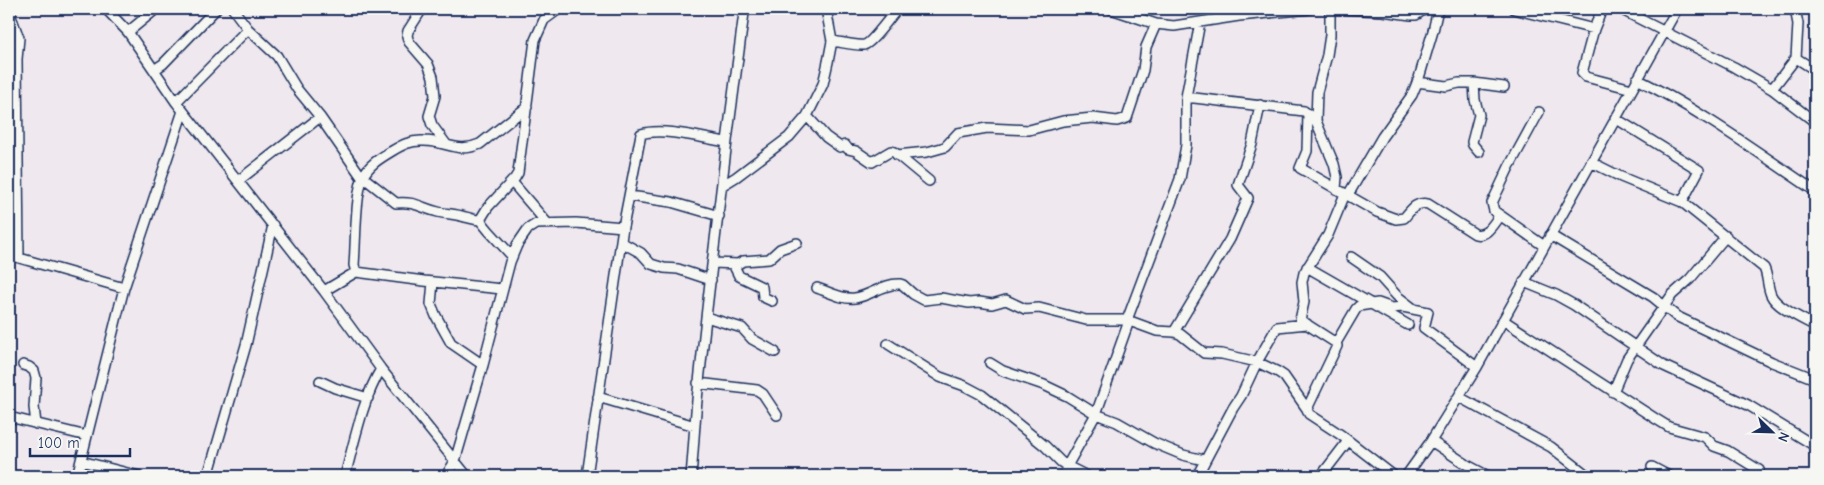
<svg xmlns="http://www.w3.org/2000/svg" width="1824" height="485" viewBox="0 0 1824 485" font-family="'Comic Neue',sans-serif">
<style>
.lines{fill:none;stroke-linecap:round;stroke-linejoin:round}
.minor-casing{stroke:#1b2f5e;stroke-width:12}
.minor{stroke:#f6f6f2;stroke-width:9}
</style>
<rect width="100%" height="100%" fill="#efe8ee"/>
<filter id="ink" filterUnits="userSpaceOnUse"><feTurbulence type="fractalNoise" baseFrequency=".02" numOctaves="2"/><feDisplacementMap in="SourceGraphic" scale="10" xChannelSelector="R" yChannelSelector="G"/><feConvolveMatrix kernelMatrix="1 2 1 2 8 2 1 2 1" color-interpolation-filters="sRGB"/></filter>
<g filter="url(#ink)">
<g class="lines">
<defs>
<path id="minor" d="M106,9L128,32L176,102L324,291L381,369L467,476
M233,9L248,29L277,56L297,89L320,117L363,179
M422,9L408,31L407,36L409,42L428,64L433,77L435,96L429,116L432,125L446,144
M1111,9L1156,24L1174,26L1239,16L1309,9
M1330,9V35L1327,55L1317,92L1316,121L1334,164L1337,177L1336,189
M1344,9L1382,11L1411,15H1416L1425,9
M1514,9L1594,29L1602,9
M1620,9L1734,67L1772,89L1815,122
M9,11L19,38L17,59L19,258
M1594,29L1582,73L1586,77L1632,89
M128,32L156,9
M832,41C841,42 855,46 864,45C871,44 891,16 897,9
M1796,58L1815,70
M154,70L163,64L216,9
M1637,79C1700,110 1757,152 1815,191
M1417,82L1446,86L1459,83H1474
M1772,89L1796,58L1798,24L1795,9
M1186,97L1304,111L1308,114L1307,151L1300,168L1377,212L1396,219L1404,218C1411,210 1416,201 1428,204L1475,234C1487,237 1493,224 1500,215
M176,102L248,29
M1539,112L1509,167L1492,203L1494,211L1544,246
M807,116L826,137L840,147L845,145L848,149L856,151L872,162L891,151L894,152L929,181
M1615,118L1699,170L1682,202
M1479,152L1473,145L1472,142L1479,115L1475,100L1474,83L1504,87
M897,155L927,152L945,147L958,133L987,128L1029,130L1063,121L1093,118L1117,121L1127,118L1143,70L1146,47L1156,24
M1591,162L1621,177L1682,202L1764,268C1768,276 1767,286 1771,295C1777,308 1803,319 1815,326
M363,177L396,203C416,201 421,208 438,212C447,214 456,214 465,217C471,218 474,220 480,220
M238,181L320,117
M512,182L547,223
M723,185L736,177L789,137L807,116L823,84L828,62L832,41L826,9
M1345,194L1328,235L1304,273L1302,282L1304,302L1300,320L1336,343L1337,346L1307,409L1309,414L1341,435L1394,476
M1348,195L1382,137L1412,95L1419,78L1433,31L1438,9
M630,196L671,202L719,216
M1550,235L1653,297L1676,316L1772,362L1815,379
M621,242L641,253L651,264L664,268L678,269L711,280
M9,255L124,288
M512,256L489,231L480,220L488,207L515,178L518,173L535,40L544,20L559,9
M1351,257L1380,277L1397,296L1414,309
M713,263L738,264L743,261L769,259L780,249L797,243
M733,264L739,276L762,287L763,297L772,301
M1307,267L1408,325
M356,272L354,265C356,241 355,197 363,177C368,165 382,157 392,151C402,145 411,140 424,141C447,141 457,154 480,144L527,107
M433,282L431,304L436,316L451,343L483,365
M1524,282L1556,295L1574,305L1664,366L1748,405L1815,446
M817,288C829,292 843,300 855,298C870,296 884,283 900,284L903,285L913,294L924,300L941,298L969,303L979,302L992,304L1006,300L1025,309L1039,308L1086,320H1127L1157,331L1174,332L1180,334L1204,353L1222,354L1257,362L1278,372L1284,376L1307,409
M324,291L356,272L424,281L502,289
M706,317L742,328L752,339L775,352
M1127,320L1180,179L1186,145V97L1200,22
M1503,320L1656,419L1669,427L1705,437L1714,446L1728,451L1759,470
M1174,332L1230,239L1248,198L1238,185L1252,144L1260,105
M1336,343L1356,309L1359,306L1378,303L1392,308L1403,307L1428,312L1424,328L1477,367
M888,344L940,377L965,386L982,395L1045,446L1061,462L1067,466L1064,476
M990,363L1003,371L1044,385L1067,396L1096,414L1117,422L1154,443L1183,455L1204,460
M23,365L29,367L34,371L36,378L34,407L36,424
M320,381L335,388L368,398
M698,383L757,390L763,394L777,415
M1613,392L1627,359L1672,295L1690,279L1726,236
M598,397L695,426
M1459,397L1551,447L1588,476
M9,417L87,436
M1431,441L1469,466L1488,476
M81,461L139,476
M1652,467L1669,476
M77,476L124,288L183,111
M208,476L246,345L273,225
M345,476C354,443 363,398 381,369
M446,476L455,461L483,365L510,262L517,245L528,229L536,224L576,223L623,227
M587,476L623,227L641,134C662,127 703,138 726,142
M691,476C694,445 695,413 699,382C712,259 727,136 744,13L743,9
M1087,476L1067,466L1096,414L1129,321
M1197,476L1233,408L1241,396L1257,362L1277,327L1307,324
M1321,476L1348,441
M1406,476L1431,441L1477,367L1677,9"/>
</defs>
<use href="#minor" class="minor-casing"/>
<use href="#minor" class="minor"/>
</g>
</g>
<rect width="1824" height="485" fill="none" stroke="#f6f6f2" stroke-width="30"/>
<rect x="15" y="15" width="1794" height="455" fill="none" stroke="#1b2f5e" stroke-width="2" filter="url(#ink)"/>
<g transform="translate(1772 432) rotate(113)" stroke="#f6f6f2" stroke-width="4" paint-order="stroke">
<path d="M0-4L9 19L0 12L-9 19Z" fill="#1b2f5e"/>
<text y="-8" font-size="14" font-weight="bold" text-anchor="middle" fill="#1b2f5e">N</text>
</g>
<path d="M30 448v8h100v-8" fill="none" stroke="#1b2f5e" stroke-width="2.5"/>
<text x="38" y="448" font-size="15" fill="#1b2f5e" stroke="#f6f6f2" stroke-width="4" paint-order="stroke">100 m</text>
</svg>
